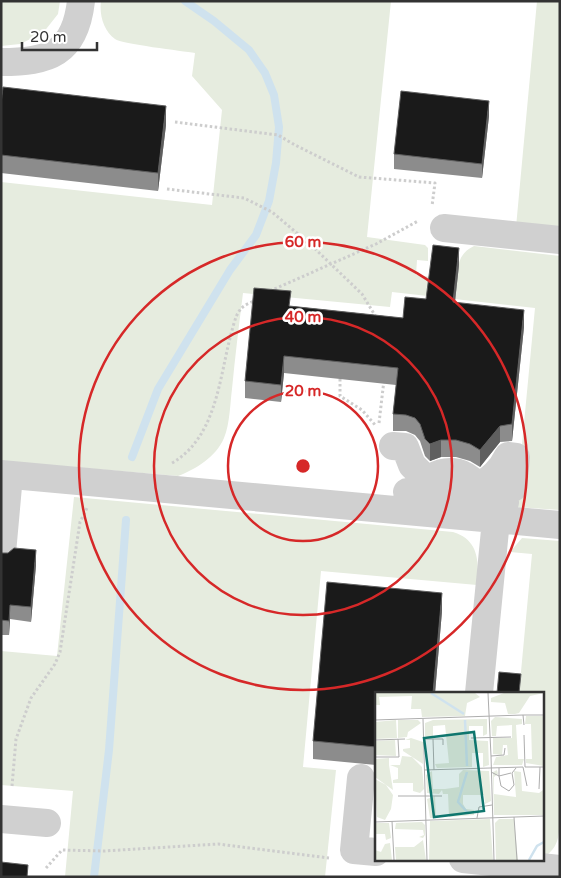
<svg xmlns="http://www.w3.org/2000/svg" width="561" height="878" viewBox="0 0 561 878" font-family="'Varela Round',sans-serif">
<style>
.green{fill:#e6ecdf}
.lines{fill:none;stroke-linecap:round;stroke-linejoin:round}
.stream{stroke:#cfe2ee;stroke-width:8}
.path{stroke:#cdcdcd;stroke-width:3;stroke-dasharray:2.5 2.5;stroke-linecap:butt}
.minor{stroke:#d0d0d0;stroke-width:28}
.wall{fill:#8c8c8c}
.shaded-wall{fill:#5f5f5f}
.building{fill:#1a1a1a;stroke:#5f5f5f}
.ring{fill:none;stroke:#d62828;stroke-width:2.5}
.inset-river{fill:none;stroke:#cfe2ee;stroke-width:2.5}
.inset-road{fill:none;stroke:#adadad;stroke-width:1}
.view{fill:#0f766e;fill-opacity:0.15;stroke:#0f766e;stroke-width:2.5}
.inset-edge{fill:none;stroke:#333;stroke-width:2.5}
.centre{fill:#d62828;stroke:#fff;stroke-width:2.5}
.ring-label{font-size:15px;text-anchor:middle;font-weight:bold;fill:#d62828;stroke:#fff;stroke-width:5;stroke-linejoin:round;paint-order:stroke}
</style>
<rect width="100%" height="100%" fill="#fff"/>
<path class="green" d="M1,1H60L58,14L43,33L20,44L1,46Z
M101,1H391L367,237L425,245L428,248V261L417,260L416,275L431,277L456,289C458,271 455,255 474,246L560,256V510L516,507L535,308L392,292L390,307L243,293C239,325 235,357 232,389C230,404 230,423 224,438C216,457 196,469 178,476L1,461V182L212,205L222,110L192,76L195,53C183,51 121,44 115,39C104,31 99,15 101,1Z
M537,1H560V232L516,227Z
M74,497L453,532C479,540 479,561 477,585L321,571L303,767L336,770L325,877H65L73,791L1,785V651L57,656Z
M522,538L560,541V817C559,832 560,845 547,855H542V693H519L532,554L510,552Z"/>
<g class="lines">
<path class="stream" d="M132,457L158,389L230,270L256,235L269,201L276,163L279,127L274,95L265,73L249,50L214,21L185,1
M94,877L109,750L126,520"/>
<path class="path" d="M175,122L278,135L295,145L359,177L435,183L432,206
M167,189L244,198L272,212L311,245L362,294L376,317
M270,291L376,244L418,221
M340,379V396L362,410L376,426
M379,423L384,380
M172,463C214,439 219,384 229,342C231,335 235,315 240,310C243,305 252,302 256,300
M12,786L16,739L31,698L55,664L60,652L80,522L87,508
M46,868L62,850L104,851L218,844L329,858"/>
<path class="minor" d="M1,62C49,62 75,54 81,1
M444,228L560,240
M393,446L405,447L412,465L427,480
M1,474L560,525
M478,487C491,479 501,471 508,456L516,457L513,488
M407,492L505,502L496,520L479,693
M417,493C435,463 472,465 483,499
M2,553L9,475
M361,778L354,850L376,852
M1,819L47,823
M463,859L560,869"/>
</g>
<path class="wall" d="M1,104L166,125L158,191L1,173Z
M489,116L482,178L394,169V154Z
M459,265L455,302L524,327L512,441L500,442L480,467L470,461L456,457H441L430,461L425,456L420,441L415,435L406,431H393V414L396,385L284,373L281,402L245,398V381L291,306L403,318L426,299Z
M1,553L36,565L31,622L10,619L9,635H1Z
M442,611L435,693H376V765L313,759V741Z"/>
<path class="shaded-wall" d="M489,101V116L482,178V164Z
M166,106V125L158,191V173Z
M459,248V265L453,319V302Z
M524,310V327L512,441V424Z
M284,356V373L281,402V385Z
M500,426V442L480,467V450Z
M441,440V457L430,461V444Z
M36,550V565L31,622V607Z
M442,593V611L435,693H433Z
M10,605V619L9,635V621Z"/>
<path class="building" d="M3,87L166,106L158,173L1,155V104Z
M401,91L489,101L482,164L394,154Z
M433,245L459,248L453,302L524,310L512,424L500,426L480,450L470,444L456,440H441L430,444L425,439L420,424L415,418L406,415L393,414L398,368L284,356L281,385L245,381L254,288L291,291L289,306L403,318L405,297L426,299Z
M14,548L36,550L31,607L10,605L9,621L1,620V553H8Z
M327,582L442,593L433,693H376V747L313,741Z
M499,672L521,674L519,693H497Z
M1,862L28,865L27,877H1Z"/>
<g class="ring">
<circle cx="303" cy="466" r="75"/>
<circle cx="303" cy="466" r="149"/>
<circle cx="303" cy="466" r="224"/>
</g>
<g transform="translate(375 692)">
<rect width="169" height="169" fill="#fff"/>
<path d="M0,1H100L105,5L92,11L90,24L47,25L46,17H36L37,4L4,5L5,13H0ZM129,1H169L155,4L144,21L140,22H133L130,11L116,10V6ZM151,24H169V74L151,71V67H157L156,32H150ZM120,25L147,27V32L141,33L143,67H149L147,73H118L121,65L133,63L132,53H128L127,63L118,62V46H137V33L122,34L121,44H117L116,29ZM112,27V42L108,44V34H94V48L113,49L114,73L108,75V61H97V75L62,76L60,72L74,71L70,33L58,34V44L54,46L50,44V31L58,28ZM21,28L22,46L0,47V30ZM23,28H43L46,31L33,40L32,45L23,46ZM36,46L48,50V72L28,59V57L35,56V48H30ZM20,48L21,64L0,63V49ZM27,64L37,65L47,75L49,97L45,101L38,99V91H18V88L23,87V76L15,73H25ZM14,66V73L18,98L0,85V67ZM169,77V123H119L118,80L122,78L123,82L119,85V102L141,105L139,79L146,80L147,99L164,101L168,98ZM88,78L114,79L116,109L110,112L109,103H88V112L91,117L99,118V123L74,125L73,102H68L67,98L64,102L52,101L51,83L57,79L58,97H70L84,95V82ZM0,87L11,93L18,103L16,117L10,128L2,125ZM60,104L61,126H55L52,107ZM115,127L118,168H54L55,129ZM124,127H139L143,168H121L120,131ZM47,130L50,133V143L48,146L44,145L49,143L48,138L20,137L21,131ZM0,131H14L16,146L11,148L10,142H0ZM48,148L51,168H21L20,155H39ZM15,151L17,168H0V158L6,160L10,152Z" fill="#e6ecdf"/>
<path class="inset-river" d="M56,1L89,22M90,28L92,74M92,80L83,110L94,122M154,168L162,154L169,150"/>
<path class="inset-road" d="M113,1L116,64L129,63L130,56M48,27L52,168M0,28L148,23M149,33L148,23H169M149,43L150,75H165M96,46L136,45M49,47H68V53M58,47L59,78M0,48L30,47M116,64L119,168M0,65H24L23,47M148,75L152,94M124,76V84L136,81M49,78L148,75M116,80L124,84L126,94L134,99L139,93L137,81L141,76M164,97L165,75H169M23,104H67M139,125L142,168M102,126L104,115L117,113M17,129L19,168M0,130L169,124"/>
<path class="view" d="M99,40L109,119L59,125L49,46Z"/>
<rect width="169" height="169" class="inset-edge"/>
</g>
<circle cx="303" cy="466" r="8" class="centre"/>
<g class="ring-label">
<text x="303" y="247">60 m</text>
<text x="303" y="322">40 m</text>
<text x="303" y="396">20 m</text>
</g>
<rect width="561" height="878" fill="none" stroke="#333333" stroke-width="5"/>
<path d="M22 42v8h75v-8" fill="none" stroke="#333333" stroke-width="2.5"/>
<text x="30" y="42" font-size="15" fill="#333333" stroke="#ffffff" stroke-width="4" paint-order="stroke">20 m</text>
</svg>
